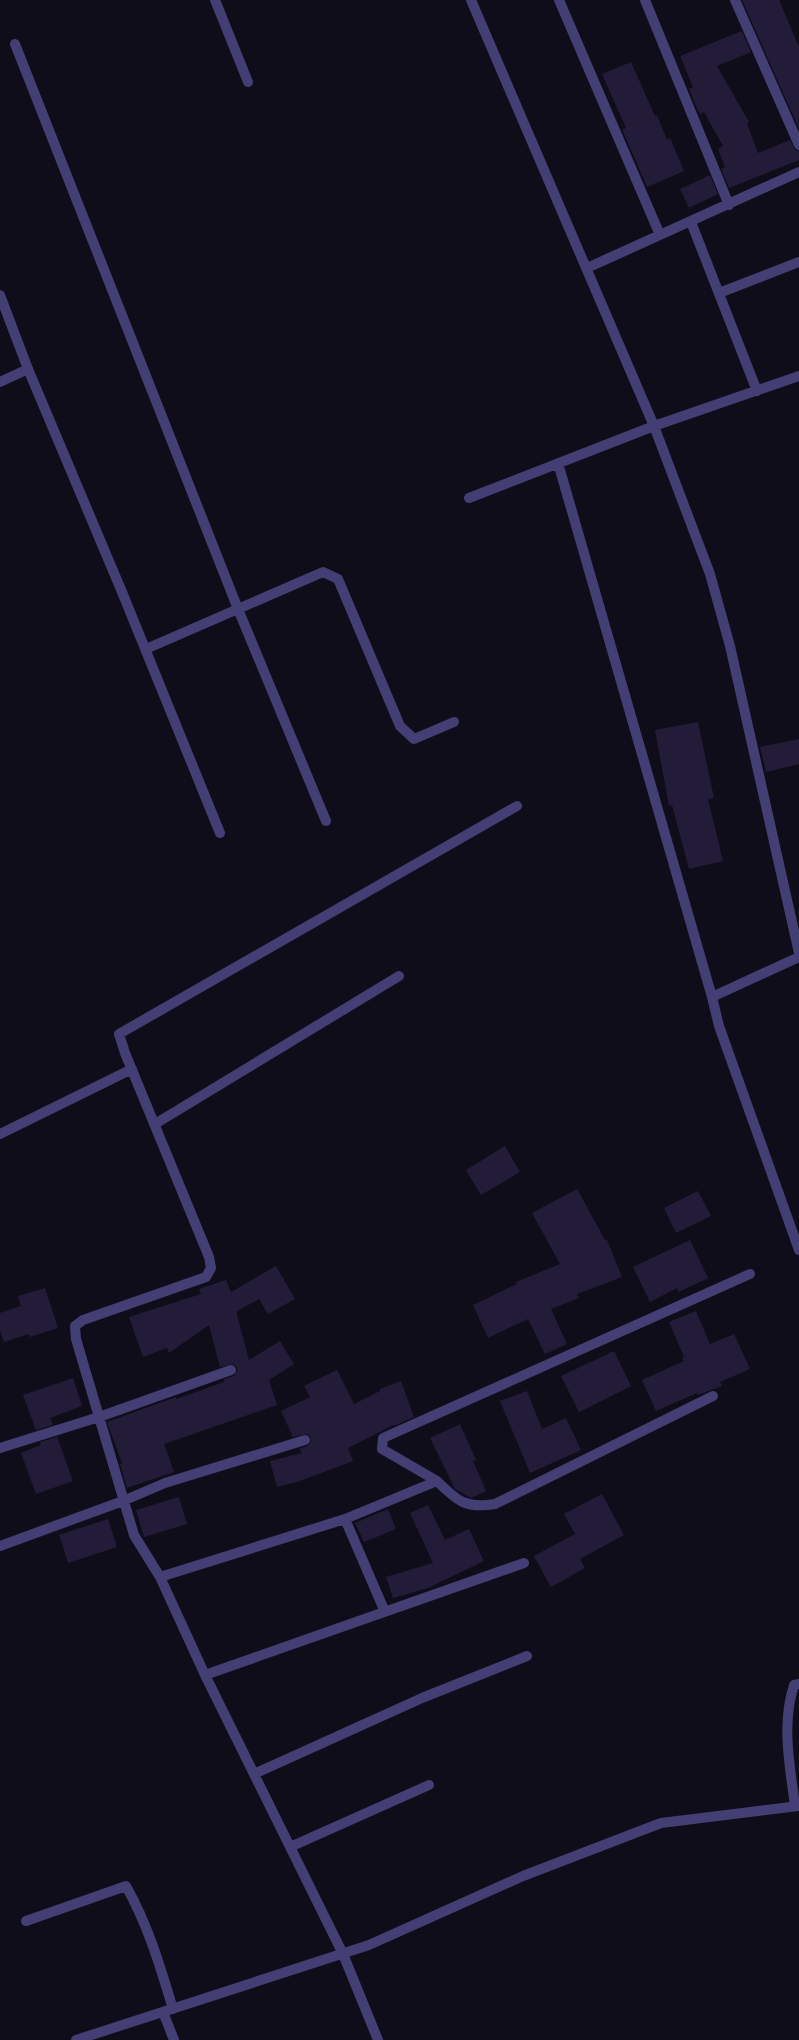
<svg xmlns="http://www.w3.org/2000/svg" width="799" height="2040" viewBox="0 0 799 2040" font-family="'Sofia Sans Condensed',sans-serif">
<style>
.building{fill:#231c39}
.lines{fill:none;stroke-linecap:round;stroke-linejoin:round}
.minor{stroke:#433e73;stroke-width:10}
.tertiary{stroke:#433e73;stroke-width:10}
</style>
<rect width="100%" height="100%" fill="#100d1a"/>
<path class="building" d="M742,0H779L799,47V129Z
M742,31L751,52L717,66L749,122L747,124L758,153L790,140L795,150L799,151V160L729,188L721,169L725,167L718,149L723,146L704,112L700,114L695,104L689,89L693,87L680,56Z
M631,62L655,116L657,115L667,140L670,138L684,171L647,187L622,129L626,128L602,74Z
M710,175L718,194L689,208L680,189Z
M698,722L714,798L708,799L723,861L689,869L672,805L669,806L655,730Z
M799,739V764L766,772L760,747Z
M505,1146L520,1172L481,1195L466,1170Z
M577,1189L605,1240H607L622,1277L577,1294L579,1298L551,1309L567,1344L545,1354L528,1319L488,1338L473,1305L517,1284L516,1282L560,1264L532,1213Z
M698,1191L711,1216L676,1233L664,1208Z
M690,1240L708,1278L679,1292L677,1288L650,1302L633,1267Z
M276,1266L295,1299L268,1314L259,1299L237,1311V1315L249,1360L280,1341L294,1364L269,1380L277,1405L164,1444L174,1472L127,1488L120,1464L122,1463L107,1422L176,1397V1399L224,1382V1379L234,1376L237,1371V1367L233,1364L220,1367L209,1325L169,1353L167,1348L143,1357L129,1317L201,1294L199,1289L226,1280L231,1292Z
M45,1288L58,1328L30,1337L29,1334L4,1342L0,1331V1313L21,1306L18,1296Z
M696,1311L710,1344L734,1334L750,1369L720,1382L722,1386L698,1395L697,1393L656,1411L642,1380L684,1361L682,1358L684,1357L669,1322Z
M614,1351L631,1386L579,1412L561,1376Z
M337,1370L354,1404L380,1391V1389L401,1381L414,1417L394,1426L393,1425L348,1448L353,1461L297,1482L277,1487L270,1461L302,1453L299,1449L307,1446L311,1441L310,1436L307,1434L293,1437L281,1411L310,1397L304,1386Z
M73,1378L82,1406L50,1418L53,1425L36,1430L23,1395Z
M527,1391L542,1429L566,1418L581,1450L530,1473L500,1401Z
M460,1424L476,1460L473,1461L486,1491L471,1498L455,1489L430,1438Z
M57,1437L73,1481L36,1494L21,1453L41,1445L40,1442Z
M602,1494L624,1535L580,1559L585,1568L551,1587L534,1556L575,1534L564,1514Z
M179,1497L187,1524L144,1537L136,1510Z
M428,1505L445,1540L469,1529L484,1561L428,1588L393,1598L386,1577L433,1563L410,1513Z
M388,1509L396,1529L364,1542L355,1523Z
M108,1519L117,1547L68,1563L59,1535Z"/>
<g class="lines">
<path class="minor" d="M215,0L248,82
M559,0L660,235
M645,0L729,205
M735,0L799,145
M15,44L238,609L326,821
M691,222L757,391
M587,268L799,172
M719,293L799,262
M0,295L28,369L122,592L220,833
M799,376L654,426L710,574L730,646L799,953
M0,382L28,369
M558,463L712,997
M469,498L654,426L471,0
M146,649L323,572L338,579L400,726L414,739L454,722
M799,957L712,997L719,1026L799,1250
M155,1124L399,976
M0,1134L132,1069
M0,1448L99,1417L231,1370
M437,1481L382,1449L383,1438L750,1274
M345,1519L385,1612
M0,1546L123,1501L165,1483L305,1440
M160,1577L345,1519L437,1481C457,1501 466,1509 495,1504L713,1396
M205,1675L524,1563
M254,1774L422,1698L527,1656
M795,1806C790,1766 781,1725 794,1685L799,1684
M290,1847L429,1785
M26,1921L126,1886C148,1925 160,1966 173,2009
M163,2012L174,2040
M378,2040L343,1954L205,1675L160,1577L134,1535L76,1339L75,1326L83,1320L206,1277L211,1268L209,1257L125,1053L119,1034L517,806"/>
<path class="tertiary" d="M76,2040L369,1945L523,1876L661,1823L799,1806"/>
</g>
</svg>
